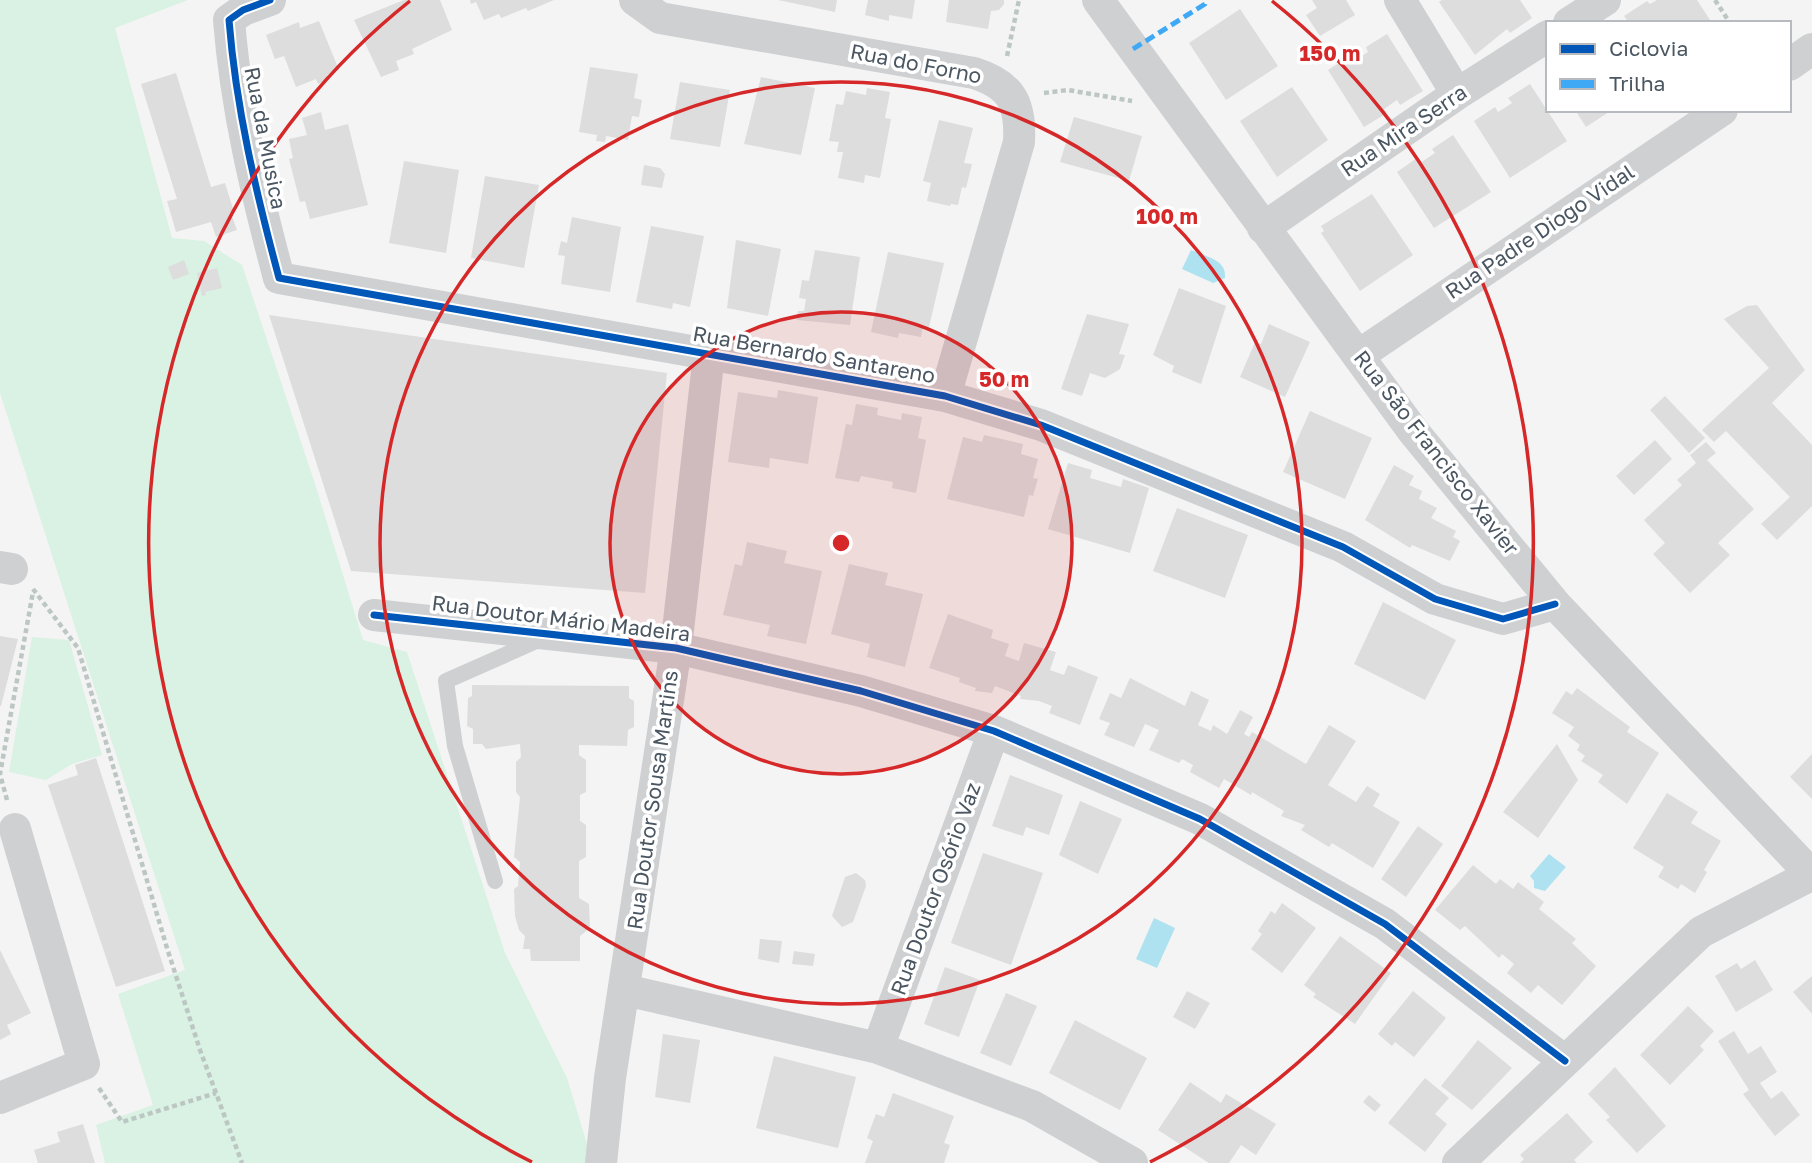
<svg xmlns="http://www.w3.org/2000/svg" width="1812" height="1163" viewBox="0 0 1812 1163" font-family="'Golos Text',sans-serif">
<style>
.green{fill:#d9f2e3}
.water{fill:#aee2f0}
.building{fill:#ddddde}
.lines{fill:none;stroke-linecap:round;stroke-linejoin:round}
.path{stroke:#bcc7c4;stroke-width:4.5;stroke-dasharray:5 3.5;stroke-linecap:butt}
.lane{stroke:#ced0d2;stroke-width:16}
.street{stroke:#ced0d2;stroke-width:32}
.quiet{stroke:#3fa9f5;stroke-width:5;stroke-dasharray:10 5;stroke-linecap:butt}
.cycleway-casing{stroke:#fff;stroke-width:11}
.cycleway{stroke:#0057b8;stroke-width:7}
.ring{fill:none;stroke:#d62828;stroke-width:3.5}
.labels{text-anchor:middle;stroke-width:7;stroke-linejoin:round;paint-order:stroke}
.street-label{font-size:21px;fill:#4a5661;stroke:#fff}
.centre{fill:#d62828;stroke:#fff;stroke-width:3.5}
.ring-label{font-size:21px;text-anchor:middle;font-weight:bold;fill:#d62828;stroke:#fff;stroke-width:7;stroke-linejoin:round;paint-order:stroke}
</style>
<rect width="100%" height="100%" fill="#f4f4f4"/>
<path class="green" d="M0,0H188L115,28L172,238L204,241L242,265L316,487L363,640L407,652L505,953L567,1078L590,1154L588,1163H105L96,1125L153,1105L118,994L185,970L0,393Z
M32,637L69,640L102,755L72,764L46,780L9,772Z"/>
<path class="water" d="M1191,250C1207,257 1227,260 1225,278L1213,283L1182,269Z
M1549,854L1566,867L1545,891L1534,888V881L1530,876Z
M1154,918L1175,928L1157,968L1136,959Z"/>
<path class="building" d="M404,0H440L452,30L412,49L414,54L396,61L399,70L381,77L354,20Z
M470,0H554L528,11L526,8L501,18L499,14L484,20L476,2L471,4Z
M778,0H837L835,12Z
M868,0H915L912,19L889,15V21L865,15Z
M949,0H1004V4L999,10L991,11L988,29L946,22Z
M1312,0H1346L1355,15L1320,36L1306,15L1317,8Z
M1442,0H1520L1532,18L1510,33L1507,29L1475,55L1439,2Z
M1657,0H1697L1712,23H1629L1624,16L1647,1L1650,4Z
M1240,9L1278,66L1226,100L1189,43Z
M319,21L339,70L327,75L329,80L318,84L316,79L296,87L284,56L275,59L266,35L299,22L300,28Z
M1387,34L1423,91L1400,105L1397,100L1384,109L1387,113L1364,127L1328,70L1347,58L1350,63L1368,52L1366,47Z
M590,67L638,74L634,98L642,100L639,117L632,116L628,140L606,136L605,142L596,141L597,135L579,132Z
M176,73L211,187L225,183L234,212L231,213L237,230L216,237L211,222L176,232L167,201L177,199L141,84Z
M761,77L815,88L801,155L744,144Z
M680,82L730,90L720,147L670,139Z
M1530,84L1567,141L1510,178L1474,121L1495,107L1498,112L1506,107L1512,103L1508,98Z
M1292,87L1328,140L1277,177L1240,121Z
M867,88L890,92L885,118L891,119L880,178L865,175L864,183L838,178L843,152H837L839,142L829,141L836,104L843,105L846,91L866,95Z
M1575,110H1612L1586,127Z
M321,112L325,130L348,124L368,205L310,219L305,201L300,202L289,159L293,158L289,139L307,135L302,118Z
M1074,117L1142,136L1129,181L1060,162Z
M939,120L973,128L964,163L972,164L966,188L962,187L958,205L951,204L950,206L927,201L931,183L923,181Z
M1453,135L1491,192L1434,228L1397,172L1417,158L1420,163L1435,153L1432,149Z
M404,161L459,170L446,253L389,243Z
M644,165L660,168L665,174L662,188L641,185Z
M485,176L539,185L524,268L471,258Z
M1372,194L1413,255L1360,291L1321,233L1324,231L1321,226Z
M572,217L621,227L610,292L561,284L565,256L558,255L561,241L567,243Z
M651,226L704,236L690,307L673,303L672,309L636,302Z
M736,240L781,249L768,316L727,308Z
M815,250L860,257L850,325L797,320L798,311H804L806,299L799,298L802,280L809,281Z
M888,252L944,263L929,327L923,325L921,337L899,333L898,338L871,332Z
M184,260L189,274L173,280L168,267Z
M217,268L222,288L205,292L206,295L202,296L197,273Z
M1179,288L1226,306L1201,384L1172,372L1174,366L1153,355Z
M1757,305L1805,370L1772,403L1812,445V506L1777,540L1761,524L1790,497L1726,431L1714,442L1702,430L1769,368L1724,319L1747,306Z
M1087,314L1129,324L1119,354L1125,355L1120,369L1105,378L1090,373L1082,396L1061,389Z
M269,315L667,373L645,593L351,571Z
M1269,324L1310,342L1285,397L1240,377L1255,342L1261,344Z
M778,390L818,397L808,464L770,458L769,468L728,462L738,392L777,398Z
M1665,396L1705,438L1689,453L1650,410Z
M856,404L878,408L877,415L896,419L901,420L902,413L922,417L918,438L926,440L916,493L892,488L893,482L861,476L859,482L835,478L846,424L852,425Z
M1310,411L1372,438L1345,499L1283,472Z
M984,435L1023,444L1021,454L1038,459L1033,478L1038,479L1033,496L1029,495L1024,517L947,499L963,437L982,442Z
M1655,440L1672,459L1634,495L1616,476Z
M1706,442L1716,453L1707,460L1754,509L1718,543L1730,555L1690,593L1653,554L1665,543L1644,520L1682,485L1677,480L1696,463L1690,455Z
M1068,463L1092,470L1090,478L1121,487L1123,479L1149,488L1130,553L1048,529Z
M1394,465L1414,476L1409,485L1422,491L1419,499L1437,508L1431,518L1456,531L1453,537L1460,541L1450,561L1412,545L1410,548L1365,520Z
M1177,508L1248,535L1225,598L1153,571Z
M747,542L787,551L784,563L822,571L806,644L767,636L770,625L723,615L735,564L742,566Z
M849,564L888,573L885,585L923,594L905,667L867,657L870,644L831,634Z
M1383,602L1456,640L1425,700L1354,664Z
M948,614L993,630L991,638L1009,644L1005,656L1019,661L1024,643L1056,652L1050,670L1064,675L1068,665L1098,677L1080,725L1049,713L1052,706L1039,701L1020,699L1021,696L995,686L992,693L975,691L976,688L959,682L960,678L929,668Z
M0,636L18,639L1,706H0Z
M1130,678L1185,706L1191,691L1209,700L1198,725L1211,731L1213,725L1227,734L1240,710L1253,717L1244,734L1249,737L1252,732L1306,764L1329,725L1356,741L1328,785L1356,802L1367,786L1380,794L1373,806L1400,822L1373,868L1332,843L1329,847L1301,830L1305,825L1281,816L1284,811L1252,792L1251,795L1224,779L1219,788L1190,772L1193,765L1182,759L1179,763L1149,750L1159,730L1145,724L1134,747L1104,735L1110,723L1099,719L1110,693L1121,698Z
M472,685L629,686V698L634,701V727L628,730L627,746L579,745V755L586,760V792L580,795V821L586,825V857L579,861V898L589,904L590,928L580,936V961H531L530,949H523L525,936L519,930L515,916L514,889L518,886L520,862L514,857L520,797L516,792V762L521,757L520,744L486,749L482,744H473V729L467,726L468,698L472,696Z
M1577,688L1630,727L1627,732L1659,753L1627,804L1598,782L1603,775L1581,761L1585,756L1577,750L1580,745L1568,736L1574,727L1552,713L1566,691L1572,695Z
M1557,744L1578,780L1538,838L1503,812Z
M1812,754V799L1790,777Z
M96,758L165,971L116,987L48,785L78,775L75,765Z
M1010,775L1063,795L1049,835L1026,827L1023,836L992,826Z
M1667,793L1698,812L1691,823L1721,841L1704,870L1707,872L1695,893L1681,884L1678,889L1658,877L1664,867L1633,848Z
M1080,801L1122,819L1098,874L1059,855Z
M1418,826L1443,844L1406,897L1381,879Z
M983,853L1043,873L1011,965L951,943Z
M1473,865L1496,884L1500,879L1513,889L1518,882L1544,902L1539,909L1576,939L1572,943L1596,966L1562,1005L1538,985L1531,993L1507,973L1514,964L1502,954L1499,958L1465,926L1460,930L1435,910Z
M856,873L865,880L866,886L853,922L842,927L832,916L845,877Z
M1282,903L1316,928L1282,973L1251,949L1262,934L1258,931L1271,911L1275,914Z
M1340,936L1391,973L1355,1024L1313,997L1316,994L1304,985Z
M760,939L782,941L779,963L758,959Z
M0,950L31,1013L7,1025L11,1034L0,1040Z
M794,951L815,954L813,966L792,964Z
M1755,960L1773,990L1736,1012L1715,976L1737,963L1741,969Z
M945,967L980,980L959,1037L924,1024Z
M1812,976V1014L1793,992Z
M1187,991L1210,1003L1195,1029L1173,1017Z
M1413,991L1446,1018L1414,1057L1395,1042L1392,1046L1378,1034Z
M1006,993L1037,1006L1011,1066L980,1053Z
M1688,1006L1714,1031L1700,1046L1704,1050L1670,1085L1640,1055Z
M1075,1020L1147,1058L1120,1110L1049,1073Z
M1734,1031L1748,1054L1761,1046L1777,1072L1760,1083L1771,1099L1782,1091L1800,1115L1775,1136L1743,1094L1749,1090L1718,1041Z
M663,1034L700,1040L690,1103L655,1097Z
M1478,1040L1512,1068L1472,1110L1441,1086Z
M774,1056L856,1077L838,1148L756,1128Z
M1615,1067L1666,1126L1637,1153L1606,1120L1610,1117L1588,1094Z
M1425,1078L1449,1098L1435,1114L1447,1124L1425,1152L1388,1123Z
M1190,1082L1221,1103L1226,1094L1276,1124L1256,1155L1241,1145L1229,1163H1209L1158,1130Z
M893,1093L954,1116L944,1143L950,1145L944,1163H865L873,1141L867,1138L876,1114L884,1117Z
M1369,1095L1381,1105L1375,1112L1363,1102Z
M1567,1113L1593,1142L1574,1160L1577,1163H1520L1524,1159L1520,1155Z
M83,1124L95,1163H38L34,1150L60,1142L57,1132Z"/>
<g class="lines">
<path class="path" d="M1715,0L1730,23
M1007,56L1019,0
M1044,93L1068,90L1132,101
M33,589L78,648L167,948L200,1050L242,1163
M7,800L0,774L33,592
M99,1088L122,1122L216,1093"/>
<path class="lane" d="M495,881L455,746L446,681L543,638"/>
<path class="street" d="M270,0L243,10L229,20C236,109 256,192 279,278L945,396L1041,425L1343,547L1435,599L1503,619L1555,604
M635,0L660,18L974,73C1012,85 1021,104 1019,142L945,396
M1098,0L1413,431L1555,604L1812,875
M1400,0L1457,94
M1569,23L1605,0
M1789,65L1812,49
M1263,228L1457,94L1548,36
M1359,355L1722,110
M0,567L12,569
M374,615L676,648L861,691L994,731L1200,819L1385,924L1565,1061
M625,990L878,1048L1032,1106L1132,1163
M878,1048L994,731
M0,1098L84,1064L15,829
M601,1163L610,1078L676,648L709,354
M1458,1163L1701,932L1811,875"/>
<path class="quiet" d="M1133,49L1205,4L1206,0"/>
<defs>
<path id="cycleway" d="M270,0L243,10L229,20C236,109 256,192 279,278L945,396L1041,425L1343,547L1435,599L1503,619L1555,604
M374,615L676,648L861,691L994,731L1200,819L1385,924L1565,1061"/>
</defs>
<use href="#cycleway" class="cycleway-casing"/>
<use href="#cycleway" class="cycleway"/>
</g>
<circle cx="841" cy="543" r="231" fill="#d62828" fill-opacity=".12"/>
<g class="ring">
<circle cx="841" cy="543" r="231"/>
<circle cx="841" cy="543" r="461"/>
<path d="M532 1162A692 692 0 0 1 410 1M1272 1A692 692 0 0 1 1150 1162"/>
</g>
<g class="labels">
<g class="street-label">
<text transform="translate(916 64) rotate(11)" y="7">Rua do Forno</text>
<text transform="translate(1404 131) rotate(-34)" y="7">Rua Mira Serra</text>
<text transform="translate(265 138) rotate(79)" y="7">Rua da Musica</text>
<text transform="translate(1540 232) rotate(-34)" y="7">Rua Padre Diogo Vidal</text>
<text transform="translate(814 355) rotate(10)" y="7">Rua Bernardo Santareno</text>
<text transform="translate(1436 453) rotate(52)" y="7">Rua São Francisco Xavier</text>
<text transform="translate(561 619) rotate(7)" y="7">Rua Doutor Mário Madeira</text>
<text transform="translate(653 800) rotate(-82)" y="7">Rua Doutor Sousa Martins</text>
<text transform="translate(936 889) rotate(-70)" y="7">Rua Doutor Osório Vaz</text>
</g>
</g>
<circle cx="841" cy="543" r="10" class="centre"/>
<g class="ring-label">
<text x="1330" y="61">150 m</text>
<text x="1167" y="224">100 m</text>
<text x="1004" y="387">50 m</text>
</g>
<rect x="1546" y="21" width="245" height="91" fill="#ffffff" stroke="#b7bbc0" stroke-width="2"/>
<rect x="1560" y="44" width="35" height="10" fill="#0057b8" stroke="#b7bbc0" stroke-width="2"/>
<text x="1609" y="56" font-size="21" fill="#4a5661">Ciclovia</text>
<rect x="1560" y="79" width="35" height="10" fill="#3fa9f5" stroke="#b7bbc0" stroke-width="2"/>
<text x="1609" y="91" font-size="21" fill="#4a5661">Trilha</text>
</svg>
